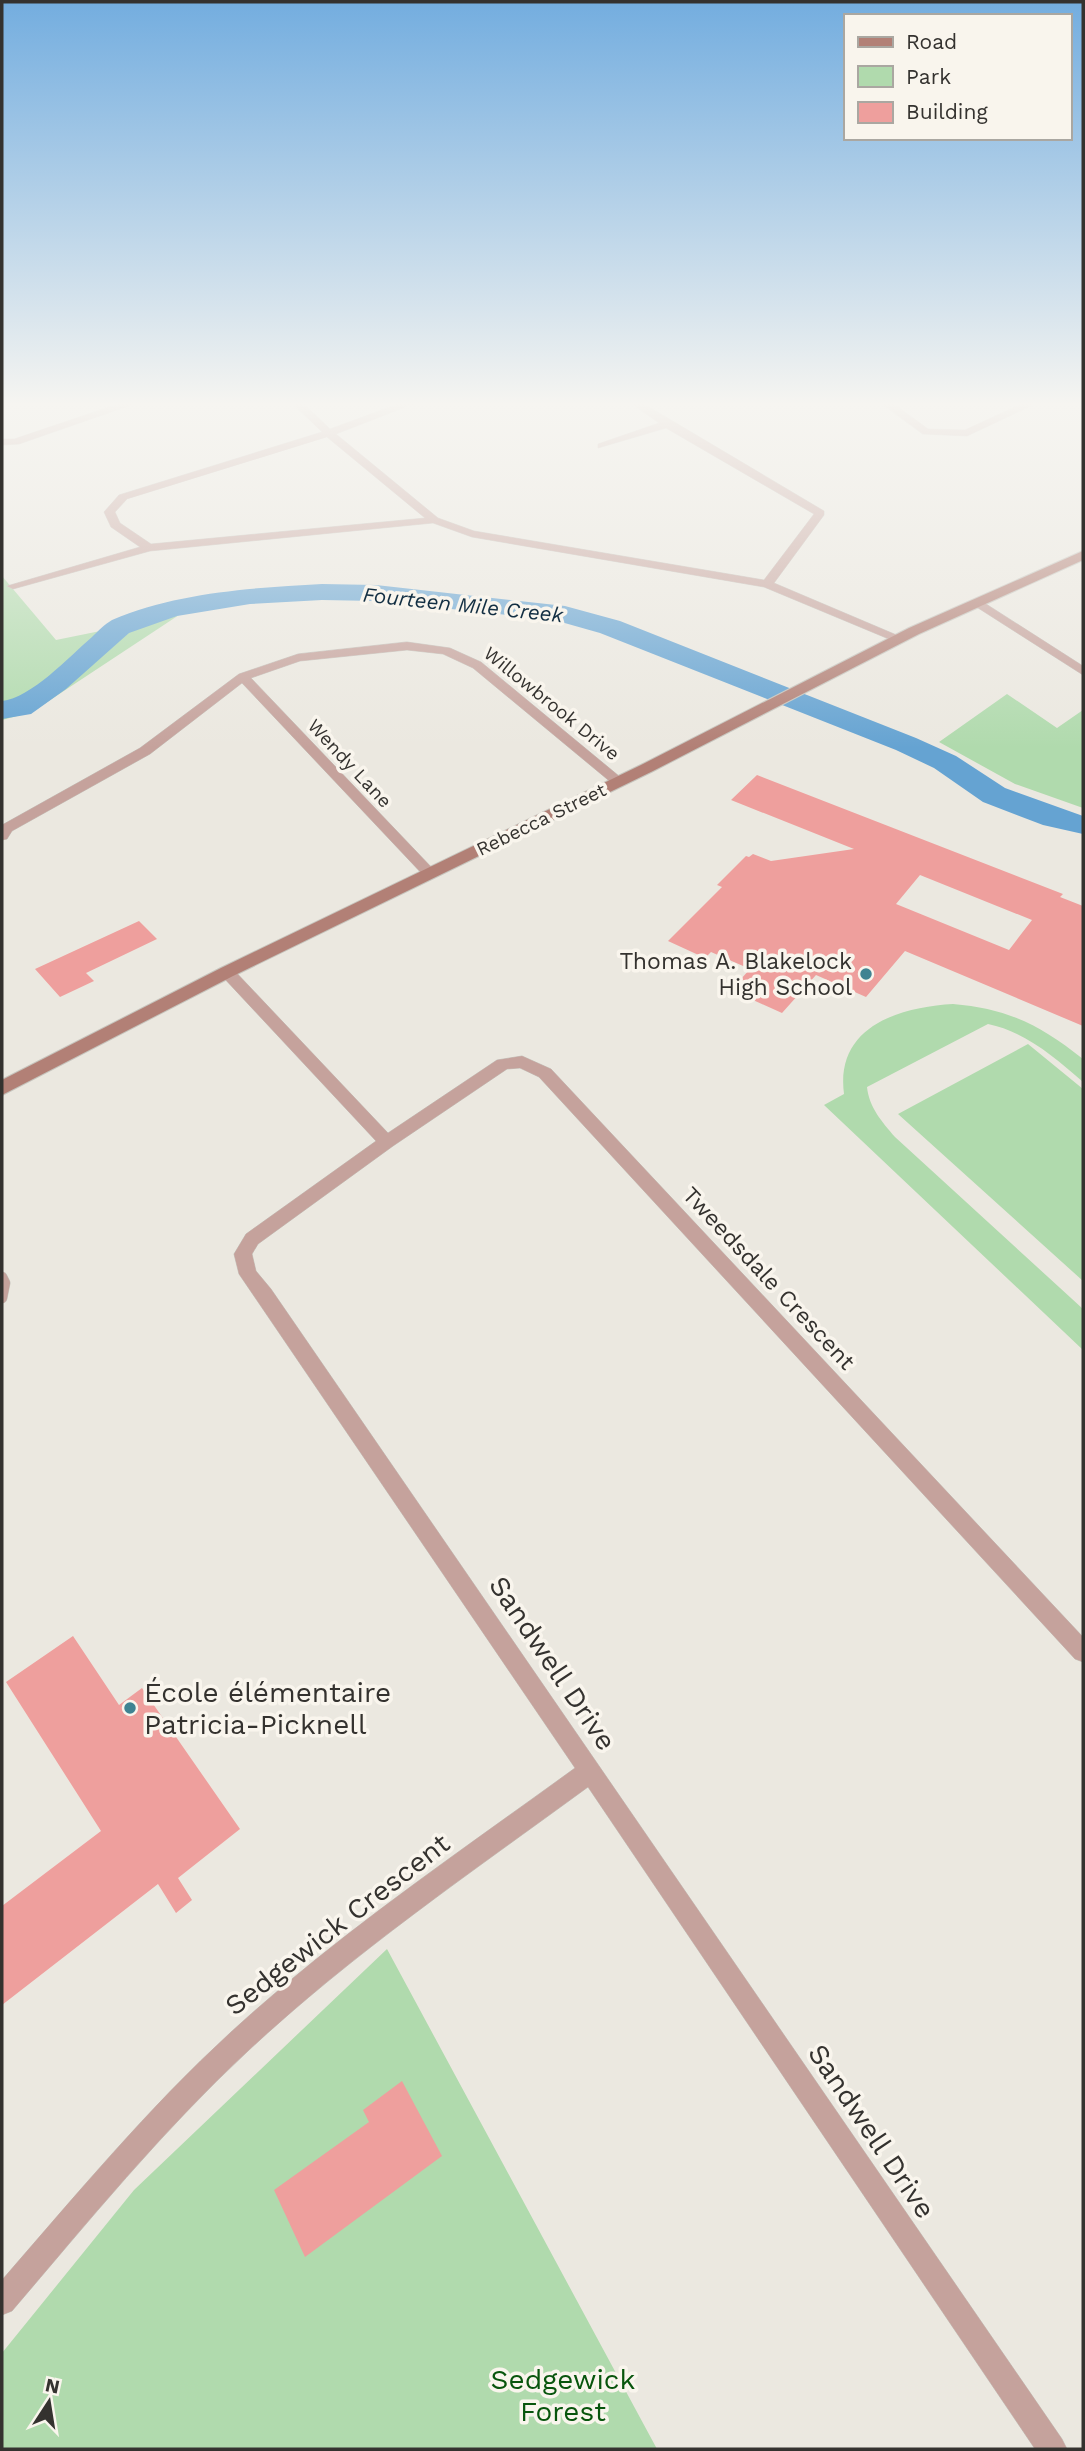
<svg xmlns="http://www.w3.org/2000/svg" width="1085" height="2451" viewBox="0 0 1085 2451" font-family="'Work Sans',sans-serif">
<style>
.green{fill:#b0daad}
.lines{fill:none;stroke-linecap:round;stroke-linejoin:round}
.river{fill:#65a3d2;fill-rule:evenodd}
.building{fill:#ee9f9d;fill-rule:evenodd}
.lane-casing{stroke:#c6c4bd;stroke-width:11}
.street-casing{stroke:#c6c4bd;stroke-width:1}
.secondary-casing{stroke:#c6c4bd;stroke-width:2}
.lane{stroke:#c5a29c;stroke-width:10}
.street{fill:#c5a29c;fill-rule:evenodd}
.secondary{fill:#b28076;fill-rule:evenodd}
.poi-dot{fill:#3f8392;stroke:#f9f5ed;stroke-width:2.5}
.labels{text-anchor:middle;stroke-width:7;stroke-linejoin:round;paint-order:stroke}
.far-street-label{font-size:19px;fill:#34322f;stroke:#f9f5ed}
.far-water-label{font-size:21px;font-style:italic;fill:#132f43;stroke:#f9f5ed}
.poi-label{font-size:23px;fill:#34322f;stroke:#f9f5ed;text-anchor:end}
.street-label{font-size:23px;fill:#34322f;stroke:#f9f5ed}
.near-street-label{font-size:28px;fill:#34322f;stroke:#f9f5ed}
.near-poi-label{font-size:28px;fill:#34322f;stroke:#f9f5ed;text-anchor:start}
.near-park-label{font-size:28px;fill:#08550d;stroke:#f9f5ed}
</style>
<rect width="100%" height="100%" fill="#ebe8e0"/>
<path class="green" d="M2,576L56,640L179,615L32,712L2,720Z
M1007,694L1057,728L1083,710V808L1015,784L939,742Z
M953,1004C1009,1009 1040,1025 1083,1059V1082C1054,1057 1026,1032 988,1024L867,1087C869,1107 882,1122 895,1137L1083,1309V1350L824,1105L844,1094C835,1026 900,1007 953,1004Z
M1028,1044L1083,1089V1281L898,1114Z
M387,1949L657,2449H2V2353L134,2190Z"/>
<g class="lines">
<path class="river" d="M322,584L376,585L565,606L620,621L916,738L956,756L1005,788L1083,816V834L1043,825L983,802L934,768L896,750L600,633L554,620L376,601L322,600L250,604L177,616L129,633L66,689L31,714L2,719V701C31,698 69,657 92,637C98,631 105,624 112,620C178,592 252,588 322,584Z"/>
</g>
<path class="building" d="M757,775L1063,894L1060,897L1083,906V1026L905,951L866,997L816,975L782,1013L731,990L750,969L711,952L705,958L668,941L722,887L717,885L746,856L749,857L753,854L771,861L854,849L731,800ZM920,875L1032,920L1009,950L896,904Z
M139,921L157,939L86,973L94,981L60,997L35,969Z
M73,1636L119,1705L142,1688L240,1829L178,1878L192,1900L176,1913L158,1884L2,2005V1906L101,1831L6,1682Z
M402,2081L442,2156L305,2257L274,2190L369,2122L363,2110Z"/>
<g class="lines">
<defs>
<path id="lane" d="M2,1277L5,1283L2,1298"/>
<path id="street" d="M118,404H134L19,444L2,445V439H14Z
M293,404H304L330,429L398,404H413L336,434L438,518L474,531L764,580L814,514L666,428L598,448V444L659,423L632,404H644L824,511V515L774,583L906,639L896,642L764,587L472,537L433,523L150,551L13,589L7,586L140,547L111,527L104,512L119,495L322,432ZM327,437L425,518L151,544L120,523L115,512L127,499Z
M882,404H894L928,429L965,430L1021,404H1035L967,436L923,434Z
M975,602H983L1083,666V675L975,606Z
M407,642L450,648L481,662L625,781L623,784H613L473,668L443,654L407,650L300,661L251,678L435,871V877H425L242,683L150,754L12,831L7,839L2,840V825L140,748L239,674L298,654Z
M227,967L232,968L388,1133L497,1060L522,1056L551,1069L1083,1637V1662L1075,1659L539,1077L520,1068L507,1069L393,1146L258,1244L252,1254L256,1271L271,1289L1062,2439L1067,2449H1035L588,1787C472,1872 353,1953 248,2051C162,2131 88,2222 12,2311L2,2315V2280C76,2195 148,2108 231,2032C338,1934 458,1853 575,1768L239,1274L234,1254L246,1234L376,1141L222,976L219,972Z"/>
<path id="secondary" d="M1083,551V560L919,634L653,771L233,976L2,1095V1080L221,968L641,765L909,628Z"/>
</defs>
<use href="#lane" class="lane-casing"/>
<use href="#street" class="street-casing"/>
<use href="#secondary" class="secondary-casing"/>
<use href="#lane" class="lane"/>
<use href="#street" class="street"/>
<use href="#secondary" class="secondary"/>
</g>
<linearGradient id="sky" x2="0" y2="1"><stop stop-color="#73addf"/><stop offset="0.54" stop-color="#f6f5f1"/><stop offset="1" stop-color="#f6f5f1" stop-opacity="0"/></linearGradient>
<rect width="1085" height="748" fill="url(#sky)"/>
<g class="poi-dot">
<circle cx="866" cy="974" r="7"/>
<circle cx="130" cy="1708" r="7"/>
</g>
<g class="labels">
<g class="far-street-label">
<text transform="translate(552 703) rotate(39)" y="7">Willowbrook Drive</text>
<text transform="translate(350 763) rotate(47)" y="7">Wendy Lane</text>
<text transform="translate(541 819) rotate(-26)" y="7">Rebecca Street</text>
</g>
<g class="far-water-label">
<text transform="translate(463 605) rotate(6)" y="7">Fourteen Mile Creek</text>
</g>
<g class="poi-label">
<text x="852" y="969">Thomas A. Blakelock<tspan x="852" dy="26">High School</tspan></text>
</g>
<g class="street-label">
<text transform="translate(769 1278) rotate(47)" y="8">Tweedsdale Crescent</text>
</g>
<g class="near-street-label">
<text transform="translate(553 1663) rotate(56)" y="10">Sandwell Drive</text>
<text transform="translate(337 1924) rotate(-38)" y="10">Sedgewick Crescent</text>
<text transform="translate(872 2131) rotate(56)" y="10">Sandwell Drive</text>
</g>
<g class="near-poi-label">
<text x="144" y="1702">École élémentaire<tspan x="144" dy="32">Patricia-Picknell</tspan></text>
</g>
<g class="near-park-label">
<text x="563" y="2389">Sedgewick<tspan x="563" dy="32">Forest</tspan></text>
</g>
</g>
<rect width="1085" height="2451" fill="none" stroke="#34322f" stroke-width="7"/>
<rect x="844" y="14" width="228" height="126" fill="#f9f5ed" stroke="#aaa7a1" stroke-width="2"/>
<rect x="858" y="37" width="35" height="10" fill="#b28076" stroke="#aaa7a1" stroke-width="2"/>
<text x="906" y="49" font-size="21" fill="#34322f">Road</text>
<rect x="858" y="66" width="35" height="21" fill="#b0daad" stroke="#aaa7a1" stroke-width="2"/>
<text x="906" y="84" font-size="21" fill="#34322f">Park</text>
<rect x="858" y="102" width="35" height="21" fill="#ee9f9d" stroke="#aaa7a1" stroke-width="2"/>
<text x="906" y="119" font-size="21" fill="#34322f">Building</text>
<g transform="translate(49 2402) rotate(12)" stroke="#f9f5ed" stroke-width="5" paint-order="stroke">
<path d="M0-5L12 26L0 18L-12 26Z" fill="#34322f"/>
<text y="-10" font-size="19" font-weight="bold" text-anchor="middle" fill="#34322f">N</text>
</g>
</svg>
